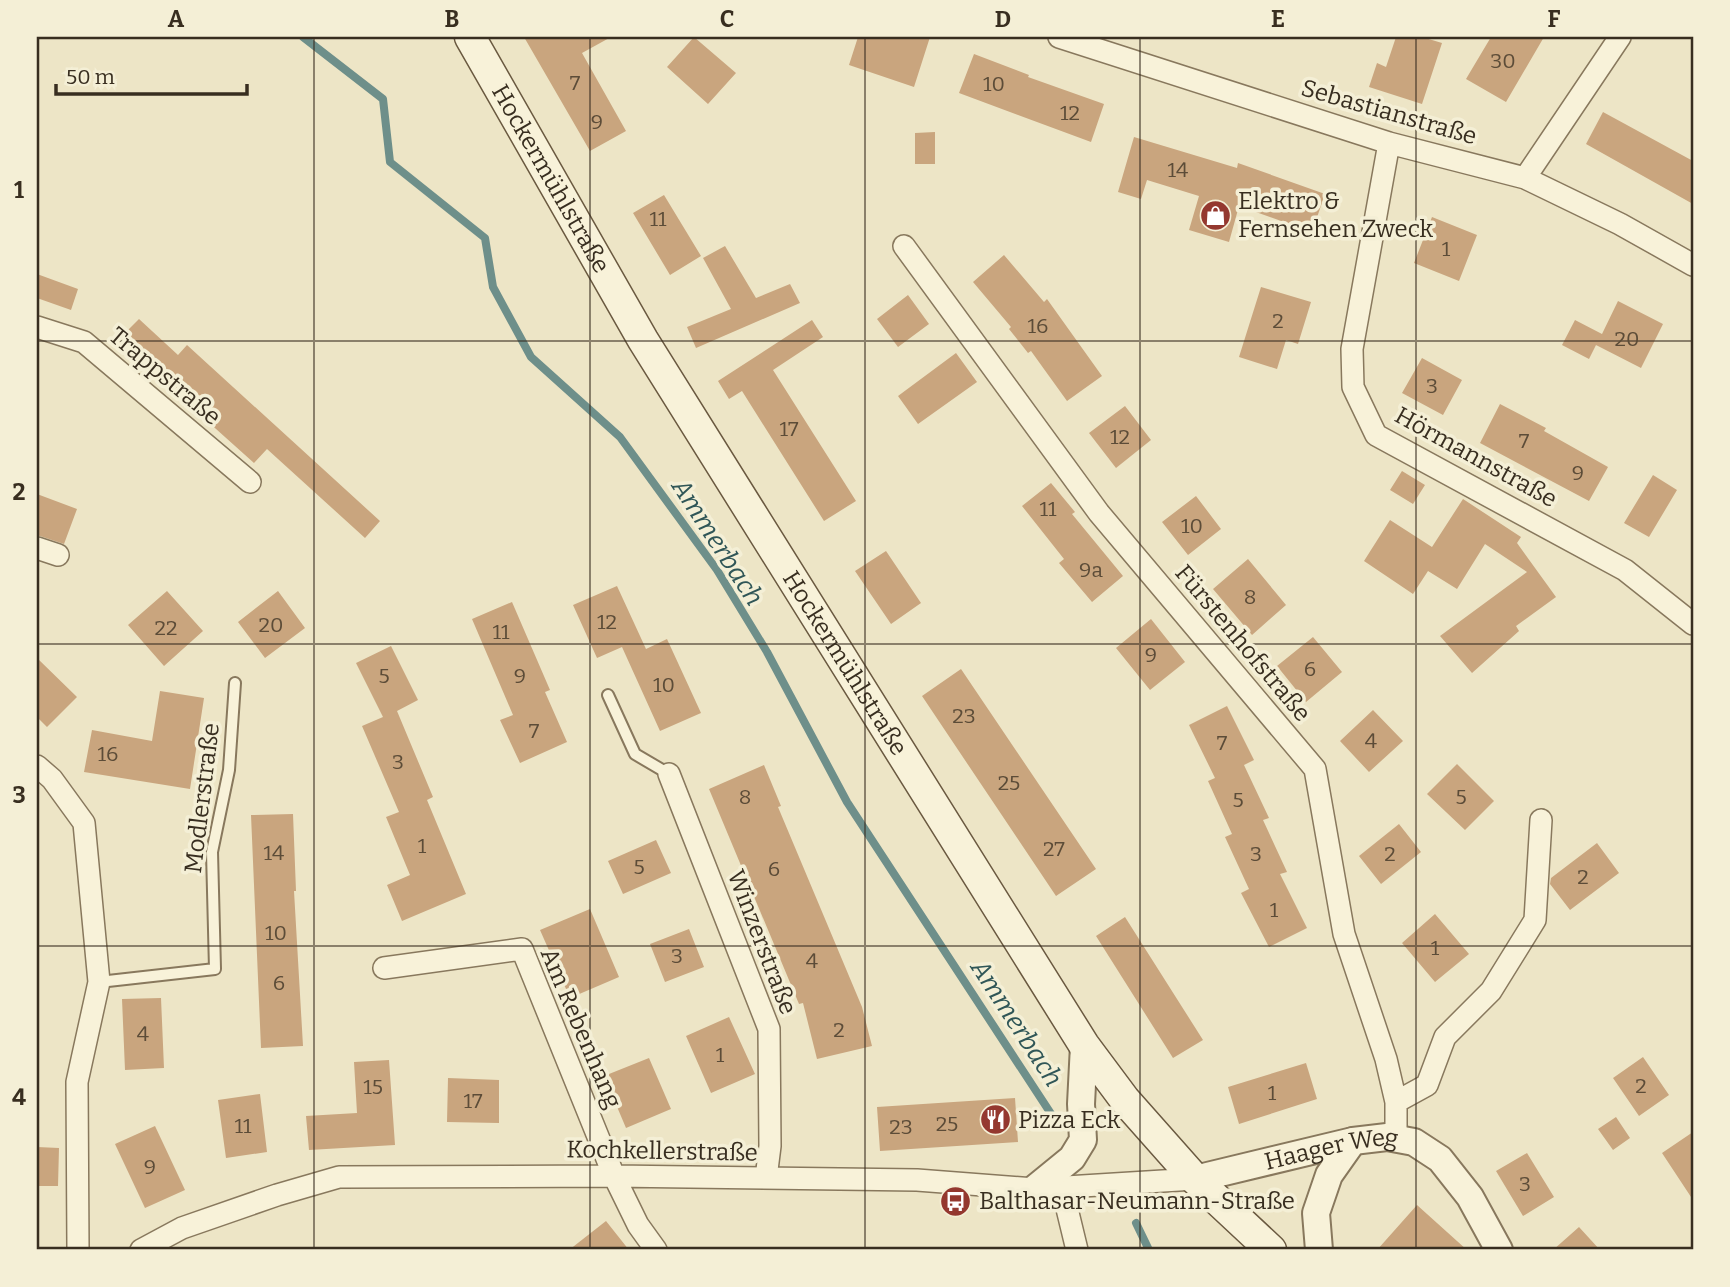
<svg xmlns="http://www.w3.org/2000/svg" width="1730" height="1287" viewBox="0 0 1730 1287" font-family="Bitter,serif">
<style>
.lines{fill:none;stroke-linecap:round;stroke-linejoin:round}
.stream{stroke:#6e8f8a;stroke-width:8}
.building{fill:#c9a57e}
.service-casing{stroke:#88785d;stroke-width:14}
.minor-casing{stroke:#88785d;stroke-width:24}
.tertiary-casing{stroke:#88785d;stroke-width:30}
.secondary-casing{stroke:#6a5940;stroke-width:33}
.service{stroke:#f8f2d9;stroke-width:10}
.minor{stroke:#f8f2d9;stroke-width:21}
.tertiary{stroke:#f8f2d9;stroke-width:26}
.secondary{stroke:#f8f2d9;stroke-width:30}
.grid{fill:none;stroke:#382e20;stroke-width:2;stroke-opacity:0.55}
.labels{text-anchor:middle;stroke-width:7;stroke-linejoin:round;paint-order:stroke}
.number-label{font-size:21px;fill:#5c4c38}
.street-label{font-size:24px;fill:#382e20;stroke:#f4efd6}
.poi-label{font-size:24px;fill:#382e20;stroke:#f4efd6;text-anchor:start}
.water-label{font-size:26px;font-style:italic;fill:#305657;stroke:#f4efd6}
.neatline{fill:none;stroke:#382e20;stroke-width:2.5}
.grid-label{font-size:23px;text-anchor:middle;font-weight:bold;fill:#382e20}
</style>
<rect width="100%" height="100%" fill="#ede5c6"/>
<g class="lines">
<path class="stream" d="M303,37L383,99L390,162L485,238L493,287L531,357L620,437L717,570L767,652L847,802L1059,1126
M1136,1223L1149,1250"/>
</g>
<path class="building" d="M524,37H611L582,53L626,131L590,151Z
M694,37L736,73L708,104L667,67Z
M858,37H930L914,87L849,65Z
M1396,37H1422L1442,43L1422,104L1369,87L1377,63L1386,67Z
M1491,37H1544L1506,102L1466,79Z
M974,54L1029,75L1028,77L1104,104L1091,142L959,93Z
M1603,112L1693,161V204L1586,144Z
M935,132V164H915V133Z
M1134,137L1237,168L1238,163L1325,194L1312,232L1239,206L1229,242L1189,230L1199,196L1147,180L1141,199L1118,192Z
M664,195L701,256L670,275L633,213Z
M1432,217L1477,235L1459,281L1414,263Z
M725,246L756,298L790,284L800,303L696,348L687,327L731,309L703,258Z
M1004,255L1044,302L1047,299L1102,376L1067,401L1031,351L1028,353L1009,329L1011,327L973,282Z
M37,274L78,289L71,310L37,298Z
M1261,287L1311,302L1298,344L1286,340L1277,369L1239,357Z
M908,295L929,324L898,347L877,319Z
M1618,301L1663,324L1641,368L1596,345L1600,337L1589,359L1562,345L1575,320L1602,334Z
M139,319L178,355L187,345L380,521L365,538L267,449L254,463L158,377L162,373L123,335Z
M812,320L823,337L773,370L856,501L824,521L742,391L729,399L718,381Z
M956,353L977,382L918,424L898,396Z
M1422,358L1462,380L1443,415L1402,393Z
M1500,404L1546,428L1544,431L1608,467L1589,501L1480,443Z
M1125,406L1151,440L1116,468L1089,433Z
M1402,471L1425,485L1413,504L1390,490Z
M1653,475L1677,490L1649,537L1624,523Z
M1051,483L1075,512L1072,514L1123,576L1092,602L1059,563L1064,559L1022,506Z
M37,494L77,509L64,544L37,535Z
M1196,496L1221,529L1188,555L1162,522Z
M1463,499L1521,537L1517,543L1556,597L1516,626L1519,631L1472,673L1440,636L1527,572L1485,544L1457,589L1428,571L1413,594L1364,561L1390,520L1432,547Z
M886,551L921,603L891,624L855,571Z
M1248,559L1286,605L1252,635L1213,589Z
M617,586L646,649L667,639L701,713L660,731L622,647L597,658L573,605Z
M167,591L203,631L164,666L128,625Z
M278,591L305,628L265,658L238,622Z
M512,602L550,690L545,692L567,742L520,763L500,720L513,715L472,619Z
M1151,619L1185,662L1150,690L1116,648Z
M1313,637L1342,672L1306,702L1277,666Z
M391,646L418,700L397,711L433,797L427,800L466,894L402,921L387,885L410,875L386,817L399,812L362,726L383,717L356,663Z
M37,658L77,697L47,727L37,717Z
M961,669L1096,869L1056,896L922,696Z
M160,691L204,698L190,789L84,772L92,730L152,741Z
M1227,706L1254,760L1244,765L1269,818L1263,820L1287,872L1280,874L1307,928L1269,947L1241,893L1249,889L1225,837L1232,834L1208,781L1215,778L1189,725Z
M1373,710L1403,741L1369,772L1340,741Z
M1457,764L1494,801L1465,830L1427,794Z
M764,765L781,806L778,807L862,1007L872,1046L817,1059L803,1003L799,1004L709,789Z
M293,814L296,891H294L303,1046L261,1048L251,815Z
M1399,824L1421,852L1381,884L1359,856Z
M656,840L671,873L623,894L608,861Z
M1597,843L1619,873L1570,910L1550,884L1551,878Z
M590,909L619,977L570,998L540,930Z
M1435,914L1469,954L1435,982L1402,943Z
M1125,917L1203,1040L1173,1058L1096,936Z
M689,929L704,967L665,982L650,944Z
M161,998L164,1068L125,1070L122,999Z
M729,1017L755,1074L711,1093L686,1036Z
M1643,1057L1669,1095L1639,1116L1613,1078Z
M649,1058L671,1109L626,1128L604,1076Z
M389,1060L395,1145L309,1150L306,1116L357,1113L354,1062Z
M1306,1063L1317,1099L1239,1124L1228,1087Z
M448,1078L499,1080V1123L447,1122Z
M260,1094L267,1152L226,1158L218,1100Z
M1015,1098L1018,1142L880,1151L877,1107Z
M1616,1117L1630,1138L1613,1150L1598,1129Z
M155,1126L185,1190L145,1208L115,1144Z
M1693,1132V1200L1662,1153Z
M37,1147L59,1148L58,1186H37Z
M1527,1153L1554,1197L1523,1216L1496,1171Z
M1417,1205L1467,1250H1377Z
M606,1221L629,1250H569Z
M1579,1227L1600,1250H1553Z"/>
<g class="lines">
<defs>
<path id="service" d="M608,695L635,754L669,774
M99,982L215,969L212,852L229,770L235,683"/>
<path id="minor" d="M1059,37L1389,143L1525,178L1620,224L1693,265
M1389,143L1352,349L1353,387L1376,435L1625,570L1693,624
M1525,178L1620,37
M904,246L1099,513L1315,769L1344,934L1386,1059L1396,1102V1139
M37,327L84,342L250,482
M37,548L58,555
M37,766L52,779L84,823L99,982L77,1082L78,1250
M669,774L769,1029L770,1146L766,1178
M384,968L522,949L614,1176L638,1225L656,1250
M1396,1102L1427,1085L1445,1037L1491,991L1535,920L1541,820
M1062,1188L1077,1250
M141,1250L182,1228L277,1195L339,1177L614,1176L917,1180L1034,1189L1195,1179"/>
<g id="tertiary">
<path id="s1" d="M1195,1179L1353,1141L1387,1137L1414,1142L1440,1159L1470,1197L1499,1250"/>
<path d="M1034,1189L1072,1158L1083,1140L1081,1104L1084,1045"/>
<path d="M1319,1250L1316,1213L1329,1175L1353,1141"/>
</g>
<g id="secondary">
<path id="s2" d="M470,37L643,340L1084,1045L1125,1100L1195,1179L1271,1250"/>
</g>
</defs>
<use href="#service" class="service-casing"/>
<use href="#minor" class="minor-casing"/>
<use href="#tertiary" class="tertiary-casing"/>
<use href="#secondary" class="secondary-casing"/>
<use href="#service" class="service"/>
<use href="#minor" class="minor"/>
<use href="#tertiary" class="tertiary"/>
<use href="#secondary" class="secondary"/>
</g>
<path class="grid" d="M314,37V1250M590,37V1250M865,37V1250M1140,37V1250M1416,37V1250M37,341H1693M37,644H1693M37,946H1693"/>
<defs>
<symbol id="shop-disc" viewBox="-11 -11 22 22"><circle r="9.5" fill="#94382f" stroke="#f4efd6"/><path d="M-5-2.5h2.3a2.7 3.5 0 0 1 5.4 0H5L5.5 6h-11ZM-1.5-2.5h3a1.5 2.3 0 0 0-3 0Z" fill="#fff"/></symbol>
<symbol id="restaurant-disc" viewBox="-11 -11 22 22"><circle r="9.5" fill="#94382f" stroke="#f4efd6"/><path d="M-5-6h1v4h1v-4h1v4h1v-4h1v5L-1.5 .5V6h-2V.5L-5-1ZM5-6V6H3V1.5H1.5Q1.5-4 5-6Z" fill="#fff"/></symbol>
<symbol id="bus-disc" viewBox="-11 -11 22 22"><circle r="9.5" fill="#94382f" stroke="#f4efd6"/><path d="M-5-6H5V4H4V6H2V4H-2V6H-4V4H-5ZM-3.5-4V0h7V-4ZM-3.5 1.2v1.5H-2V1.2ZM2 1.2v1.5H3.5V1.2Z" fill="#fff"/></symbol>
</defs>
<g fill-rule="evenodd">
<use href="#shop-disc" x="1198" y="198" width="35" height="35"/>
<use href="#restaurant-disc" x="978" y="1102" width="35" height="35"/>
<use href="#bus-disc" x="938" y="1184" width="35" height="35"/>
</g>
<g class="labels">
<g class="number-label">
<text x="1503" y="68">30</text>
<text x="575" y="90">7</text>
<text x="994" y="91">10</text>
<text x="1070" y="120">12</text>
<text x="597" y="129">9</text>
<text x="1178" y="177">14</text>
<text x="658" y="226">11</text>
<text x="1446" y="256">1</text>
<text x="1278" y="328">2</text>
<text x="1038" y="333">16</text>
<text x="1627" y="346">20</text>
<text x="1432" y="393">3</text>
<text x="789" y="436">17</text>
<text x="1120" y="444">12</text>
<text x="1524" y="448">7</text>
<text x="1578" y="480">9</text>
<text x="1048" y="516">11</text>
<text x="1192" y="533">10</text>
<text x="1091" y="577">9a</text>
<text x="1250" y="604">8</text>
<text x="607" y="629">12</text>
<text x="271" y="632">20</text>
<text x="166" y="635">22</text>
<text x="501" y="639">11</text>
<text x="1151" y="662">9</text>
<text x="1310" y="676">6</text>
<text x="384" y="683">5</text>
<text x="520" y="683">9</text>
<text x="664" y="692">10</text>
<text x="964" y="723">23</text>
<text x="534" y="738">7</text>
<text x="1371" y="748">4</text>
<text x="1222" y="750">7</text>
<text x="108" y="761">16</text>
<text x="398" y="769">3</text>
<text x="1009" y="790">25</text>
<text x="745" y="804">8</text>
<text x="1461" y="804">5</text>
<text x="1238" y="807">5</text>
<text x="422" y="853">1</text>
<text x="1054" y="856">27</text>
<text x="274" y="860">14</text>
<text x="1256" y="861">3</text>
<text x="1390" y="861">2</text>
<text x="639" y="874">5</text>
<text x="774" y="876">6</text>
<text x="1583" y="884">2</text>
<text x="1274" y="917">1</text>
<text x="276" y="940">10</text>
<text x="1435" y="955">1</text>
<text x="677" y="963">3</text>
<text x="812" y="968">4</text>
<text x="279" y="990">6</text>
<text x="839" y="1037">2</text>
<text x="143" y="1041">4</text>
<text x="720" y="1062">1</text>
<text x="1641" y="1093">2</text>
<text x="373" y="1094">15</text>
<text x="1272" y="1100">1</text>
<text x="473" y="1108">17</text>
<text x="947" y="1131">25</text>
<text x="243" y="1133">11</text>
<text x="901" y="1134">23</text>
<text x="150" y="1174">9</text>
<text x="1525" y="1191">3</text>
</g>
<g class="street-label">
<text transform="translate(1389 112) rotate(16)" y="8">Sebastianstraße</text>
<text dy="8" stroke="none"><textPath href="#s2" startOffset="163">Hockermühlstraße</textPath></text>
<text transform="translate(165 376) rotate(40)" y="8">Trappstraße</text>
<text transform="translate(1476 457) rotate(29)" y="8">Hörmannstraße</text>
<text transform="translate(1243 643) rotate(50)" y="8">Fürstenhofstraße</text>
<text dy="8" stroke="none"><textPath href="#s2" startOffset="730">Hockermühlstraße</textPath></text>
<text transform="translate(202 798) rotate(-83)" y="8">Modlerstraße</text>
<text transform="translate(762 942) rotate(69)" y="8">Winzerstraße</text>
<text transform="translate(581 1028) rotate(67)" y="8">Am Rebenhang</text>
<text transform="translate(662 1151) rotate(1)" y="8">Kochkellerstraße</text>
<text dy="8" stroke="none"><textPath href="#s1" startOffset="140">Haager Weg</textPath></text>
</g>
<g class="poi-label">
<text x="1238" y="209">Elektro &amp;<tspan x="1238" dy="28">Fernsehen Zweck</tspan></text>
<text x="1018" y="1128">Pizza Eck</text>
<text x="979" y="1209">Balthasar-Neumann-Straße</text>
</g>
<g class="water-label">
<text transform="translate(718 542) rotate(57)" y="9">Ammerbach</text>
<text transform="translate(1017 1023) rotate(57)" y="9">Ammerbach</text>
</g>
</g>
<rect width="1730" height="1287" fill="none" stroke="#f4efd6" stroke-width="77"/>
<path d="M56 84v10h191v-10" fill="none" stroke="#382e20" stroke-width="3.5"/>
<text x="66" y="84" font-size="21" fill="#382e20" stroke="#f4efd6" stroke-width="5" paint-order="stroke">50 m</text>
<rect x="38" y="38" width="1654" height="1210" class="neatline"/>
<g class="grid-label">
<text x="176" y="27">A</text>
<text x="452" y="27">B</text>
<text x="727" y="27">C</text>
<text x="1003" y="27">D</text>
<text x="1278" y="27">E</text>
<text x="1554" y="27">F</text>
<text x="19" y="198">1</text>
<text x="19" y="500">2</text>
<text x="19" y="803">3</text>
<text x="19" y="1105">4</text>
</g>
</svg>
